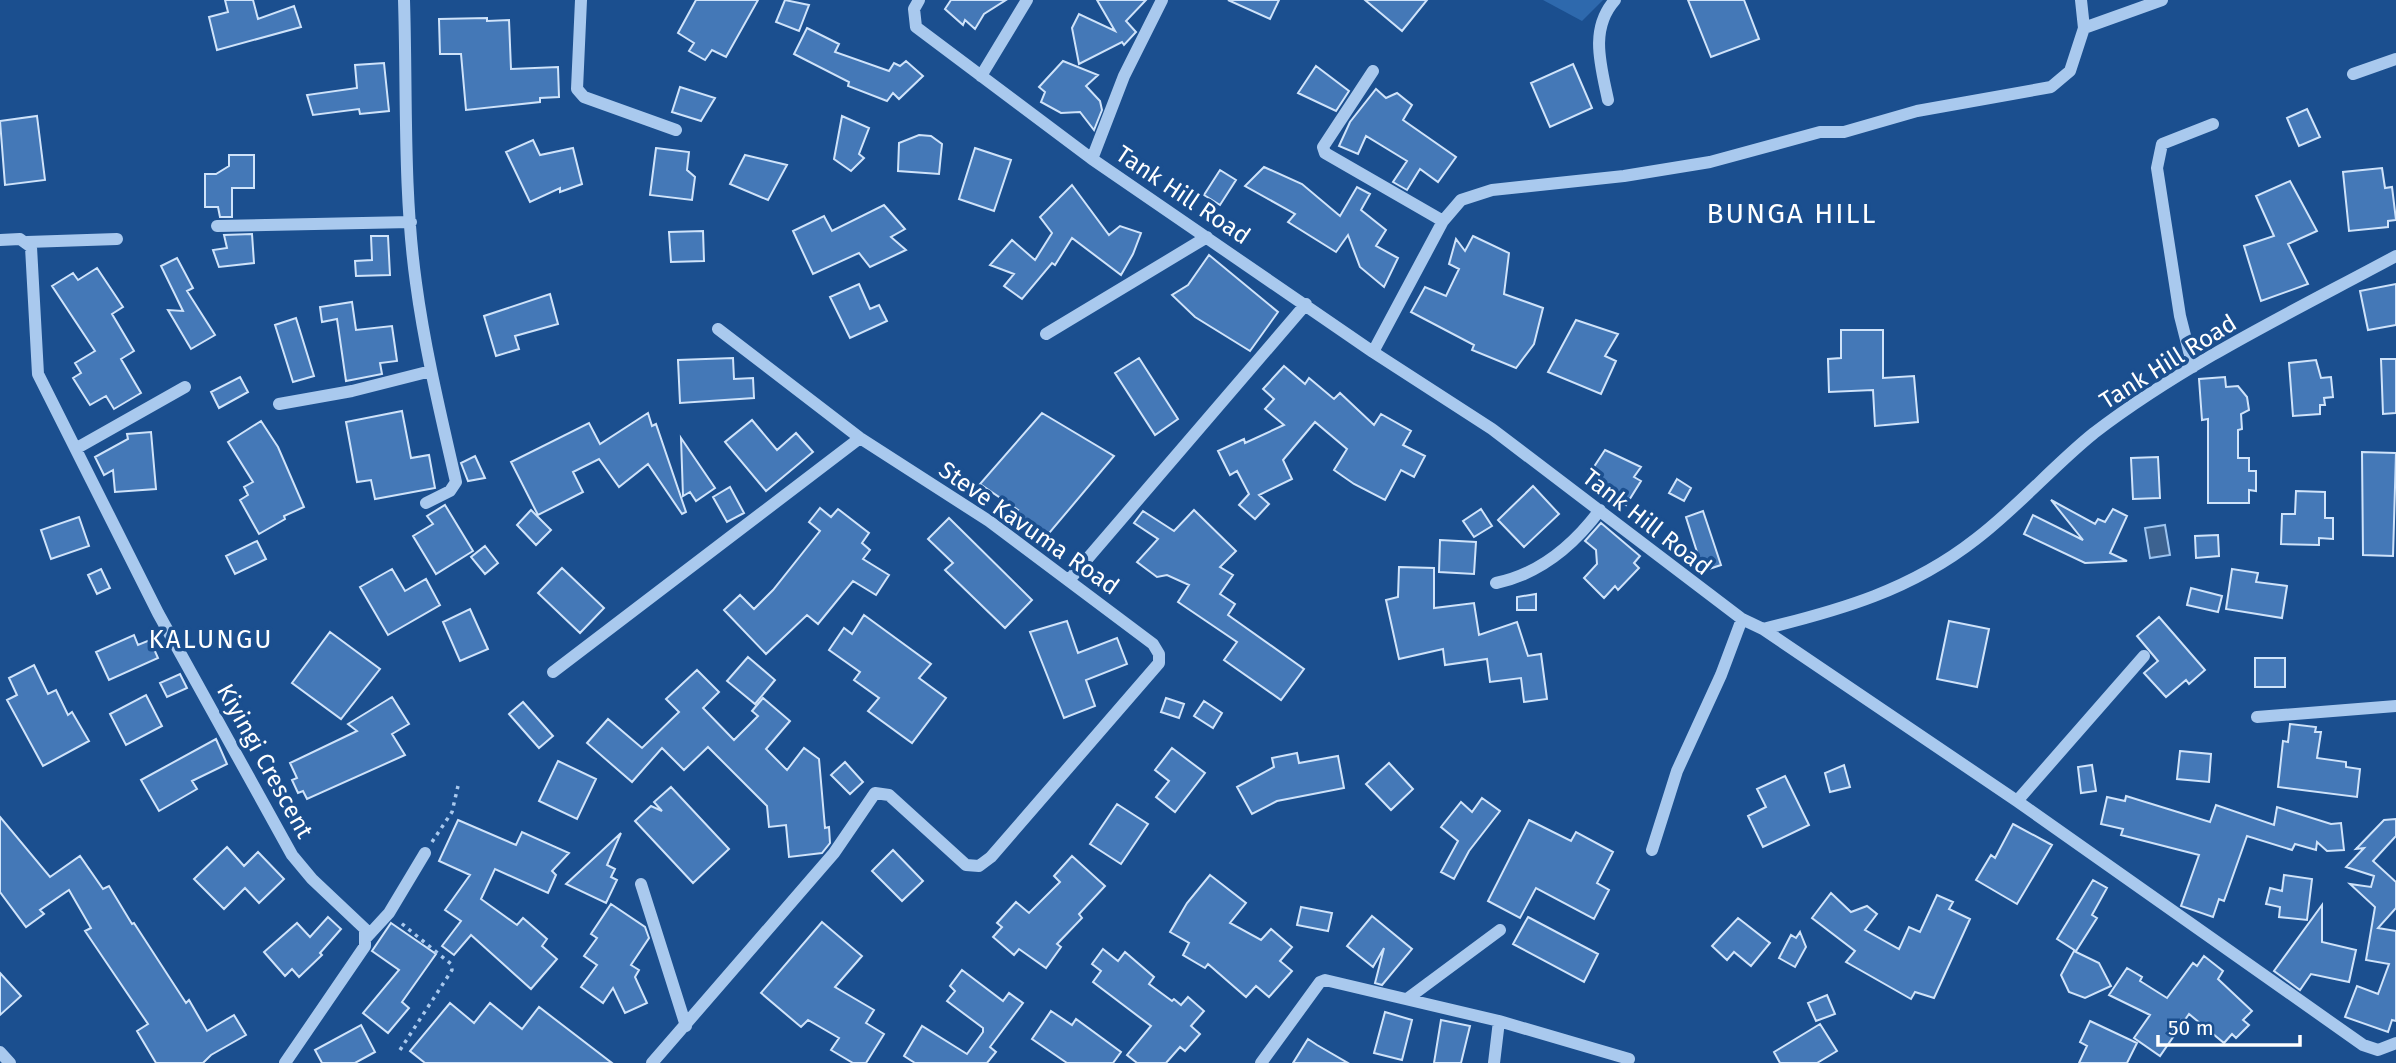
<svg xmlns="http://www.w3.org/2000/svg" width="2396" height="1063" viewBox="0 0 2396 1063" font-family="'Fira Sans',sans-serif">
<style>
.green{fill:#2e69ad}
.water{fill:#3c6290;stroke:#9cc4f0;stroke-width:2}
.building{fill:#4478b7;stroke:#cfe3fa;stroke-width:2}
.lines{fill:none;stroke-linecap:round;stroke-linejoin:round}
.path{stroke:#a9c9ee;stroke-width:3.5;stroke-dasharray:3.5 5;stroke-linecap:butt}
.minor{stroke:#a9c9ee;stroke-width:12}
.labels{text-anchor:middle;stroke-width:7;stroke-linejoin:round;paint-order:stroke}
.street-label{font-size:24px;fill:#fff;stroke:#1b4f8f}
.neighbourhood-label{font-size:26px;letter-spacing:2px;fill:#fff;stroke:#1b4f8f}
.quarter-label{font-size:28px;letter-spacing:2px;fill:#fff;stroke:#1b4f8f}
</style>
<rect width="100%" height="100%" fill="#1b4f8f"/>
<path class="green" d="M1543,0H1603L1582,21Z"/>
<path class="water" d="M2165,525L2170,555L2150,558L2145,528Z"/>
<path class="building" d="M225,0H253L258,19L294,6L301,27L217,50L209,17L228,12Z
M696,0H758L726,57L712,50L705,60L689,51L694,43L678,33Z
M785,0L809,5L799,31L776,22Z
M951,0H1006L984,14L975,29L965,20L963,25L945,9Z
M1097,0H1146L1126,21L1136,32L1124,45L1122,42L1079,64L1072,28L1079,14L1115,31Z
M1228,0H1279L1270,19Z
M1365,0H1427L1402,31Z
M1688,0H1744L1759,39L1711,57Z
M487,18V21L509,20L511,69L558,67L559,97L540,98V102L466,110L461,54H440L439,19Z
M807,28L839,44L835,52L889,71L894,63L900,66L906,61L923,76L899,99L893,93L887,101L848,86L849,82L794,54Z
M1063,61L1098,75L1086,86L1100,101L1102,110L1094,130L1080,112L1061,113L1041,102L1045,92L1039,87Z
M384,63L389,111L360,114L359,109L313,115L307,95L357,88L355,65Z
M1573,64L1592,108L1550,127L1531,83Z
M1316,66L1349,91L1336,111L1298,93Z
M680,87L715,98L701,121L672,112Z
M1376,89L1386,98L1397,93L1412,105L1403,120L1456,157L1438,182L1420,169L1407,190L1393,182L1407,161L1366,136L1358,154L1339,146L1350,122Z
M2307,109L2320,137L2299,146L2287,118Z
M37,116L45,180L5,185L0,121Z
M842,116L869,128L859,154L864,158L851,171L834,159Z
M919,135L931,136L942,144L939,174L898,171L899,143Z
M533,140L540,155L573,148L582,184L560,192V188L530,202L506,152Z
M656,148L689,152L687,170L695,177L692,200L650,195Z
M975,148L1011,160L994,211L959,199Z
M229,155H254V188H232V217H220L218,207H205V174H216L229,166Z
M745,155L787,165L768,200L730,184Z
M1264,167L1302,184L1340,216L1357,187L1370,194L1361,210L1386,230L1376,246L1398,258L1384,287L1360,267L1348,235L1336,252L1288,222L1295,214L1245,186Z
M2382,168L2385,188L2392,187L2396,220L2388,221V227L2349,231L2343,172Z
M1220,170L1236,180L1220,205L1204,195Z
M2290,181L2317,231L2288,244L2308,284L2261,301L2244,246L2274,236L2256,196Z
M1072,185L1109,235L1120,226L1141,233L1133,254L1121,275L1072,238L1055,265L1052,263L1022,299L1004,286L1014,274L990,265L1012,240L1035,260L1052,233L1040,217Z
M884,205L905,229L891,237L906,250L870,267L859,253L813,274L793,231L824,216L832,231Z
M703,231L704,261L671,262L669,232Z
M252,234L254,263L219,267L213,250L227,248L224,235Z
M371,236H388L390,275L356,276L355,261L372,260Z
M1473,236L1509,253L1504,294L1543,308L1534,344L1516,368L1472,350L1474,345L1411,312L1425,287L1446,296L1459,269L1449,264L1456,239L1465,251Z
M1209,255L1278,312L1250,351L1195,317L1172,295L1188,285Z
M177,258L193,288L187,291L215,335L191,349L168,310L183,311L161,266Z
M97,268L123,307L112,314L134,351L121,359L141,393L114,409L106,396L90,405L73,378L81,373L75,363L95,351L52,286L73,273L78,280Z
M859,284L870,309L879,305L887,321L850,338L830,297Z
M2396,284V325L2368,330L2360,291Z
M550,294L558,324L515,336L519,349L496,356L484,316Z
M352,302L356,330L392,326L397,361L380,363L382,374L346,381L337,319L322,322L320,307Z
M296,318L314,376L293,382L275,325Z
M1576,320L1618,334L1605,356L1616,361L1601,394L1548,372Z
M1841,330H1883V378L1914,376L1918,422L1875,426L1873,390L1829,392L1828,359L1841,358Z
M733,358L734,379L753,378L754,398L680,403L678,360Z
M1139,358L1178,419L1155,435L1115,373Z
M2381,359H2396V413L2383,414Z
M2316,360L2321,378L2331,377L2333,397L2324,398L2325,405H2320V414L2293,416L2289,363Z
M1284,366L1305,384L1309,378L1334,399L1340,393L1374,425L1381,414L1411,431L1403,445L1425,456L1414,477L1401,470L1385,500L1354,484L1334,470L1347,449L1315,422L1283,460L1292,479L1259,495L1269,504L1255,519L1239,505L1249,494L1237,471L1230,475L1218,451L1244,439L1245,443L1284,425L1265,409L1274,399L1263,389Z
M240,377L248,392L219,408L211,392Z
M2225,377L2226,387L2238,386L2247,397L2249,410L2241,414L2242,429L2238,430V458H2249V471H2256V491L2249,490V503H2208V419L2202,420L2199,379Z
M402,411L411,458L429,455L435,488L375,499L371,480L357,482L346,422Z
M648,413L652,426L656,424L686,512L682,514L648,464L619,487L599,459L573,472L583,492L538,515L511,462L589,423L600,444Z
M1042,413L1114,456L1045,538L1014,515L1018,510L980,484Z
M752,420L777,450L796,433L813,452L766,491L725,442Z
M261,421L278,447L304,507L284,516L285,519L259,534L240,500L248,495L244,487L253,482L228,442Z
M151,432L156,489L115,492L113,470L104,475L95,457L128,439L127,434Z
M681,438L715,488L696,501L690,492L683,496Z
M1605,450L1641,467L1634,477L1641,481L1626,505L1586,479Z
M2362,452L2396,453L2393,556L2363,555Z
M475,456L485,478L468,481L461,463Z
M2158,457L2160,498L2133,499L2131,458Z
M1677,479L1691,488L1684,501L1669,493Z
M1533,486L1559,514L1524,547L1498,520Z
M730,487L744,513L727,522L713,497Z
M2296,491L2325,492V518H2333V539L2319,538V545L2281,544L2282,514H2295Z
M2051,500L2095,524L2098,519L2105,522L2113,509L2127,516L2110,553L2127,561L2085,563L2024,534L2033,515L2083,540Z
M445,505L473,551L436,574L413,536L433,524L427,516Z
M820,508L831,517L838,509L869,533L862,543L870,550L863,559L889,575L876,595L853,581L818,624L807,615L766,654L724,610L740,595L754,609L773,590L820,531L809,522Z
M1481,509L1492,526L1474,537L1463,521Z
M531,510L551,530L536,545L517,525Z
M1194,510L1236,551L1220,567L1233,575L1220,594L1235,604L1228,615L1304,669L1281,700L1224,660L1237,642L1178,602L1189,585L1167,575L1157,577L1137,562L1158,539L1134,523L1143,511L1174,531Z
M1703,511L1721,565L1703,571L1686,517Z
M79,517L89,546L51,559L41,530Z
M949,518L1032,600L1005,628L945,570L953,563L928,539Z
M1601,523L1640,556L1634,563L1639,568L1618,590L1615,586L1604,598L1584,578L1597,564L1596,550L1585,541Z
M2218,535L2219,556L2196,558L2195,536Z
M1440,540L1476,542L1474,574L1439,572Z
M257,541L266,559L235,574L226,556Z
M485,546L498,563L485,574L471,557Z
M1399,567L1434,568V608L1474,603L1479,635L1517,622L1528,656L1541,654L1547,699L1524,702L1521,678L1490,682L1487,659L1445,665L1443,649L1399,659L1386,600L1398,597Z
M562,568L604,608L580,633L538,593Z
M101,569L110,588L97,594L88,575Z
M392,569L405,591L426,579L440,605L388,635L360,587Z
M2232,569L2258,573L2256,582L2287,586L2282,618L2226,609Z
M2191,588L2222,596L2218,612L2187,605Z
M1536,594V610H1517V597Z
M470,609L488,649L460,661L443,622Z
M864,615L931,664L919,678L946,698L912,743L868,711L879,698L854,680L860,672L829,650L844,628L852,634Z
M2159,617L2205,670L2189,684L2186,680L2166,697L2144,673L2158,661L2137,636Z
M1067,621L1078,653L1117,638L1127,664L1086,680L1095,706L1064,718L1030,632Z
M1949,621L1989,629L1977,687L1937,679Z
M330,632L380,669L341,719L292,683Z
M134,635L138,645L150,640L158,658L109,680L96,652Z
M748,657L775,680L755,704L727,681Z
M2255,658H2285V687H2255Z
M34,665L48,694L56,690L68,715L72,712L89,741L43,766L7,700L17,695L9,678Z
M697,670L719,692L703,708L734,740L758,716L752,711L763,698L790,721L766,749L787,770L804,748L819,759L825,828L829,827L830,843L822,853L789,857L786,825L769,827L767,806L708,747L684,770L662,748L632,782L587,743L608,719L642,748L679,712L666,699Z
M180,674L187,688L167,697L160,683Z
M146,695L162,726L126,745L110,714Z
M392,697L409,724L392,734L405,755L307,799L303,791L298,793L292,780L297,778L290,763L357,731L348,724Z
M1166,698L1184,704L1179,718L1161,712Z
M1204,701L1222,713L1213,728L1194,716Z
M523,702L553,736L539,748L509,714Z
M2290,724L2316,727L2315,732H2321L2317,758L2346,762V767L2360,769L2357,797L2278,787L2283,741L2288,742Z
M216,739L227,764L192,781L197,789L159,811L141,780Z
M1172,748L1205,773L1175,812L1156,797L1169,781L1155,770Z
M2180,751L2211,754L2209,782L2177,779Z
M1297,753L1299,763L1338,756L1344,788L1277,801L1252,814L1237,787L1274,767L1272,758Z
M558,761L596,779L577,819L539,801Z
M845,762L863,782L850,794L831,775Z
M1389,763L1413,789L1391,810L1366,784Z
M1844,765L1850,787L1830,792L1825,773Z
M2092,765L2096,791L2081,793L2078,767Z
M1785,776L1809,825L1763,847L1748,816L1766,807L1757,789Z
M671,787L729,849L693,883L635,821L651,806L662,811L654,802Z
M2126,796L2210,822L2216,805L2274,825L2277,807L2331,824L2341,823L2344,850L2327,851L2317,842L2316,850L2295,844L2292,850L2247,836L2224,901L2219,899L2213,917L2181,906L2199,855L2121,835L2123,829L2101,824L2107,797L2125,801Z
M1482,798L1500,811L1469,851L1454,879L1441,872L1458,841L1441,827L1461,802L1472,812Z
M1117,804L1148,824L1121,864L1090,844Z
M0,817L50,877L80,856L103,889L109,886L132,924L134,923L186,1003L189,1000L207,1031L234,1015L246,1035L211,1055L203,1063H156L137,1031L148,1024L85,931L91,928L69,890L40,910L44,914L26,927L0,892Z
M2396,819V836L2373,861L2396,882V908L2378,928L2396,931V1021L2392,1020L2388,1032L2345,1017L2357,986L2378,994L2389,964L2366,960L2375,907L2350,884L2371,887L2374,876L2346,867L2364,848L2356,849L2384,820Z
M458,820L516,845L522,832L569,853L552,871L556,875L548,893L495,869L481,899L517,925L523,918L547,939L542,946L557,959L531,989L471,935L454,955L442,946L461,921L445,910L470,875L439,861Z
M1529,820L1571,841L1576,832L1613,852L1597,883L1609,890L1594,919L1536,888L1520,918L1488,901Z
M2013,824L2052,845L2017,904L1976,880L1991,855L1995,858Z
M621,833L607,865L615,869L611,877L617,880L606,903L566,884Z
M227,847L244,866L258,852L284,879L259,903L245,888L224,909L194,879Z
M893,850L923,881L902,901L872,871Z
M1072,856L1105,886L1079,914L1082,918L1057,944L1061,947L1046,968L1019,949L1014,955L993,937L1002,927L997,923L1016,902L1029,913L1060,882L1054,876Z
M1210,875L1246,903L1230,923L1261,940L1271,929L1292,947L1280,961L1292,971L1269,997L1256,986L1246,997L1208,964L1205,968L1183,955L1189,943L1170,932L1187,903Z
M2284,875L2312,879L2307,920L2279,917L2280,907L2266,904L2270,888L2282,891Z
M2093,880L2107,888L2092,915L2097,918L2076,951L2057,939Z
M1831,893L1851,912L1867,906L1877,914L1865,930L1899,949L1909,927L1920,932L1937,895L1953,902L1949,909L1970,919L1934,998L1915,992L1911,999L1846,962L1855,951L1812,918Z
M611,904L645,927L649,938L631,965L639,970L635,977L647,1003L625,1013L613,988L603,1003L581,987L597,965L584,956L597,938L591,934Z
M2322,905V942L2356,950L2349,982L2311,974L2300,990L2274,971Z
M1301,907L1332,913L1328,931L1297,925Z
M1372,916L1412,949L1382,985L1375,983L1384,948L1373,967L1347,946Z
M328,917L341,929L320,953L322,955L299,977L292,969L285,976L264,952L297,923L310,937Z
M1528,917L1598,954L1584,982L1513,944Z
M1738,918L1770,943L1751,966L1734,952L1727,960L1712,946Z
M822,922L862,956L835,987L874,1010L866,1023L884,1034L866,1063H853L831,1050L839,1038L808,1020L801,1027L761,993Z
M391,923L436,954L402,1002L409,1008L388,1033L363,1013L399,970L372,951Z
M1800,932L1806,947L1795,967L1779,958L1791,935L1796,938Z
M1103,949L1118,961L1125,952L1154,977L1149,984L1172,1001L1174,999L1181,1005L1188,997L1204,1011L1191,1026L1200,1034L1185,1051L1180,1047L1166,1063H1137L1127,1055L1151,1026L1093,982L1101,971L1092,964Z
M2074,951L2099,963L2111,986L2085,998L2069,992L2061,975Z
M2204,956L2223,971L2218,979L2252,1011L2243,1020L2249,1025L2236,1038L2232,1034L2224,1043L2189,1014L2160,1056L2134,1038L2150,1015L2109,995L2127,968L2142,977L2140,981L2167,998L2193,963L2197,966Z
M962,970L1003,1001L1009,993L1023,1003L990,1047L996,1052L987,1063H915L904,1056L922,1026L967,1054L983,1032V1028L947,1001L955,991L950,986Z
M0,973L21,996L0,1015Z
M1827,995L1835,1014L1816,1021L1808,1003Z
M450,1003L474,1023L490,1003L522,1029L539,1007L612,1063H425L410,1051Z
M1051,1011L1072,1025L1076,1019L1121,1052L1113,1063H1067L1032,1039Z
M1385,1012L1412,1020L1402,1060L1374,1053Z
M1441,1020L1470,1026L1461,1063H1434Z
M2090,1021L2137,1043L2127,1063H2079L2087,1046L2080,1042Z
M1820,1024L1837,1051L1817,1063H1780L1774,1052Z
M361,1025L375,1052L355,1063H322L315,1050Z
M1308,1039L1317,1045L1348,1063H1293Z"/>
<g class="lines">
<path class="path" d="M432,842L452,812L458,786
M400,1050L452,970L451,964L401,923"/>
<path class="minor" d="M404,0C407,93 403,190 416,283C425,350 441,416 456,482L450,491L426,503
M581,0L577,89L584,97L676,130
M919,0L914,9L916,27L1092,159L1373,352L1492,429L1742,619L1763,629L2017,801L2363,1045L2378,1050L2396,1043
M2084,28L2162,0
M1373,71L1323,147L1325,153L1443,221
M2353,74L2396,59
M981,76L1027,0
M1608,100C1601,66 1589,29 1615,0
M1092,159L1124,76L1162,0
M217,226L411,222
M0,240L20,239L31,247L38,374L158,613L292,855L312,879L365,929V946L285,1063
M27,242L117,239
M1046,334L1207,237
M1373,352L1443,221L1461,200L1492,190L1624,176L1710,162L1820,132H1844L1917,111L2051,87L2070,71L2084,28L2081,0
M2193,367L2180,316L2157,168L2162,144L2213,124
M279,404L352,391L431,371
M77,448L185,387
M1070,579L1306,304
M1496,583C1540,574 1573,546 1600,510
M1763,629C1841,610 1911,590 1976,539C2018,507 2053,466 2094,433C2187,362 2294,311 2396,256
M553,672L860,438
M2257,717L2396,706
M2017,801L2144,656
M1652,850L1677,771L1721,675L1742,619
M641,884L686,1026
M366,938L389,913L425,853
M1407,999L1500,930
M0,1052L10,1063
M652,1063L834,853L875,793L889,795L966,865L979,866L991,857L1159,663V654L1153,644L989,521L860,438L718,329
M1261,1063L1320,982L1325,980L1499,1021L1629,1059
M1494,1063L1499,1021"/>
</g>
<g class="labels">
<g class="street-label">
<text transform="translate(1183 195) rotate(34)" y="8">Tank Hill Road</text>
<text transform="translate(2168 362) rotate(-32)" y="8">Tank Hill Road</text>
<text transform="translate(1647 522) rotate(38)" y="8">Tank Hill Road</text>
<text transform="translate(1029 528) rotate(35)" y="8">Steve Kavuma Road</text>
<text transform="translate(265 761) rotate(61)" y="8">Kiyingi Crescent</text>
</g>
<g class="neighbourhood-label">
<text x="211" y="648">KALUNGU</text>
</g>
<g class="quarter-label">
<text x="1792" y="223">BUNGA HILL</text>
</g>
</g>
<path d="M2158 1035v10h142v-10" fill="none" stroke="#ffffff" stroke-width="3.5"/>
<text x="2168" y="1035" font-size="21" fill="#ffffff" stroke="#1b4f8f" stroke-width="5" paint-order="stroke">50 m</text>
</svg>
